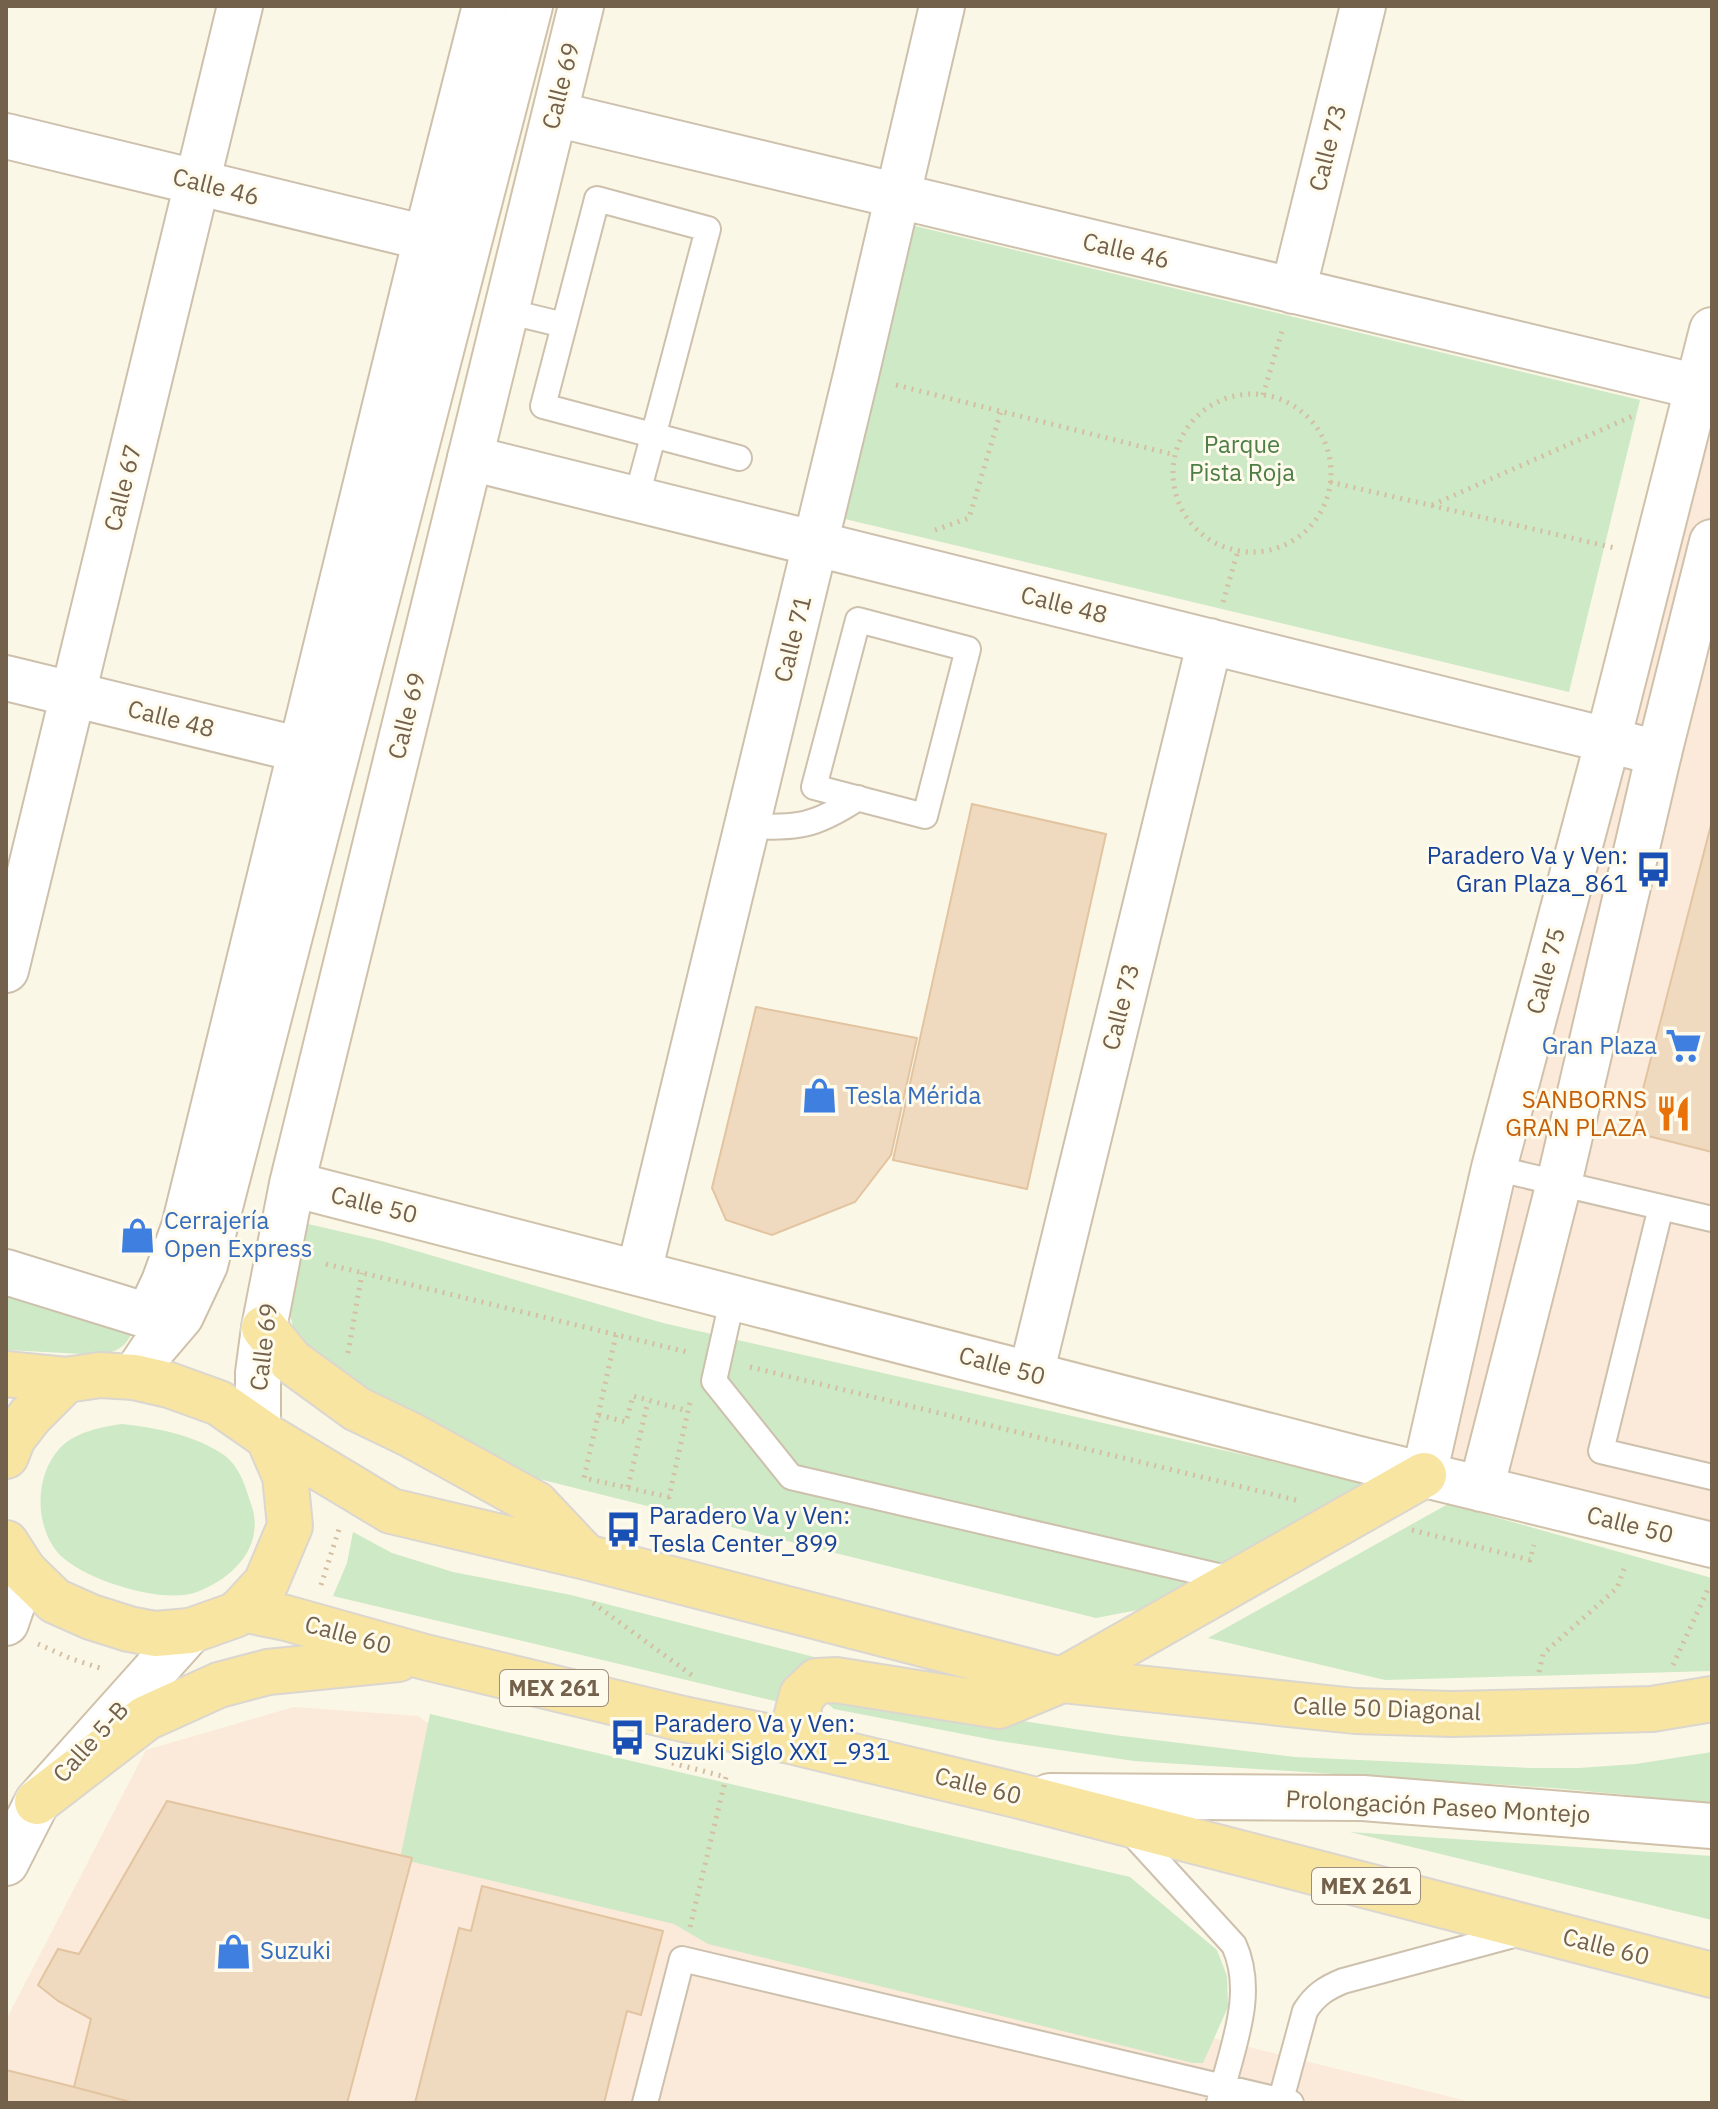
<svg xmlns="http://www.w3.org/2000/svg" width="1718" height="2109" viewBox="0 0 1718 2109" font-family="'IBM Plex Sans',sans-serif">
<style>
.commercial{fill:#fbe9da}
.green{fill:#cde9c5}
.building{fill:#f0dabf;stroke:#e2c4a0;stroke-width:2}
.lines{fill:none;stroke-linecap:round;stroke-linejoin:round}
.lane-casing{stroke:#cdc0ad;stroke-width:28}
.street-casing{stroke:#cdc0ad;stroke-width:48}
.secondary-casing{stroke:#d0c1aa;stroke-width:48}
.primary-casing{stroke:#dbd6d0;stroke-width:48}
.path{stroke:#d5bea2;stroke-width:5;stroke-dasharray:2 6;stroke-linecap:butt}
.lane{stroke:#fff;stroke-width:24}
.street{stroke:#fff;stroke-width:44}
.secondary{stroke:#fff;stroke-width:44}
.primary{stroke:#f7e5a1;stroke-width:44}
.labels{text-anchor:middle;stroke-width:6;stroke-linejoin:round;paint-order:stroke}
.shield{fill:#fefaec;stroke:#9d8f7c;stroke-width:2}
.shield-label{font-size:22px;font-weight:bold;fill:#74614c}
.street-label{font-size:24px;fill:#74614c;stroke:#fefaec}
.park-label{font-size:24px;fill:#4e7f47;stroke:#fefaec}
.transit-label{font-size:24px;fill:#164399;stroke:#fefaec;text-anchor:start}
.shop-label{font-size:24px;fill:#366cbe;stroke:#fefaec;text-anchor:start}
.food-label{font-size:24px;fill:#c56008;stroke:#fefaec;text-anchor:end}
</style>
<rect width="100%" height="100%" fill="#fbf7e6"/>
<path class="commercial" d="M1712,397V1529L1446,1462Z
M294,1707L418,1716L687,1908L1475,2103H6V2020L146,1750Z"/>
<path class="green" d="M915,226L1640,400L1569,692L845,519Z
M308,1224L382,1241L663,1323L1376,1485L1148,1608L1096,1618L495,1468L327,1378L297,1339L289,1312L290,1286Z
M6,1296L134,1327C128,1345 120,1350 103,1355L6,1350Z
M122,1424C156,1428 191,1434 221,1453C235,1462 242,1476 247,1492C249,1499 253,1508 254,1515C260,1553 228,1580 197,1592C163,1605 85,1580 60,1555C34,1527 34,1476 60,1448C75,1432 101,1427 122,1424Z
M1448,1504L1712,1578V1671L1385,1680L1208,1638Z
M353,1532L392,1553L453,1572L571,1595L822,1659L780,1700L775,1701L333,1596L347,1563Z
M838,1693L1114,1735L1295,1757L1530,1768H1579L1636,1764L1712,1752V1803L1553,1788L1134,1761L999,1741L834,1709L829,1705L827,1699Z
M430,1714L1130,1877L1217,1950L1227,1976L1228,2007L1203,2063H1193L708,1944L674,1924L400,1859Z
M1350,1832L1712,1856V1920Z"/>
<path class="building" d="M972,804L1106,834L1027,1189L893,1160Z
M1712,821V1152L1632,1132Z
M756,1007L917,1038L891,1155L855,1202L772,1235L726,1220L712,1188Z
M167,1801L412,1858L347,2103H134L74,2087L91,2019L58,2001L38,1985L58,1949L79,1954Z
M482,1886L663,1931L641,2015L627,2011L604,2103H415L459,1928L471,1931Z
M6,2070L74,2087L134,2103H6Z"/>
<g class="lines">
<defs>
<path id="lane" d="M506,311L564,325
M636,499C661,409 684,319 708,229L597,199L543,406L739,458
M858,620L968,649L925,816L814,787Z
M747,826C798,828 814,827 858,798
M1494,1168L1712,1219
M1661,1207L1601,1451L1712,1477
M733,1296L714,1381L791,1477L1235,1580
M1127,1828L1234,1945C1257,1996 1230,2051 1219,2103
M645,2103L682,1959L1291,2103
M1280,2103L1305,2011C1315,1995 1326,1988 1343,1981L1521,1933"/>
<path id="street" d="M555,114L1698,387
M6,136L426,238
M1293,291L1363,6
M470,458L1659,753
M6,678L330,757
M6,970L240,6
M6,1272L148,1316L164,1282L184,1227L426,238L485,6
M639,1272L856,375L942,6
M1031,1374L1210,641"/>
<path id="secondary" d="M292,1184L1355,1458L1712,1545
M134,1377L152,1350L181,1316L205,1265L530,6
M258,1429V1373L264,1328L292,1184L581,6
M1424,1475L1494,1168L1608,740L1712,330
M1481,1489L1559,1183L1659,753L1712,542
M6,1623L24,1571
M1050,1796L1363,1798L1712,1826
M6,1863L37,1802L190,1631"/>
<path id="primary" d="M264,1328L291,1361L357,1409L411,1435L536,1504L586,1557
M6,1374L66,1380
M268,1437L391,1511L586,1557L1062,1680L1355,1711L1452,1714L1652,1709L1712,1699
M6,1456L13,1438L30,1416L66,1380L100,1375L134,1377L169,1385L219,1403L268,1437L285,1476L290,1526L266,1583L242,1609L235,1615L190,1631L155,1634L129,1629L91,1617L55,1601L24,1571L6,1543
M242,1609L286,1618L425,1657L683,1719L790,1741L1020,1796L1712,1975
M790,1741L802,1695L817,1681L836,1680L999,1706L1062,1680L1424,1475
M37,1802L146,1718L219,1685L268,1672L398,1659"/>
</defs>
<use href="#lane" class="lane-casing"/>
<use href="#street" class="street-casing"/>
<use href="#secondary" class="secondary-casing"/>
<use href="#primary" class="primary-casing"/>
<path class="path" d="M896,385L1175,455
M1173 473a79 79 0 1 1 158 0a79 79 0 1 1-158 0Z
M1263,395L1282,331
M1330,482L1615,548
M1432,505L1635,415
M935,530L969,518L1001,411
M1223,602L1238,551
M326,1264L691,1353
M616,1335L584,1478L669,1497L690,1402
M348,1353L362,1273
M750,1367L1296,1500
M599,1415L626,1422L633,1396L688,1411
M628,1487L648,1401
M1412,1530L1530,1560L1534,1545
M321,1585L340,1526
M593,1603L693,1676
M38,1644L72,1659L103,1669
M1673,1665L1709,1587
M1539,1672L1543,1654L1617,1588L1625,1566
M672,1763L726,1777L689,1931"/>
<use href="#lane" class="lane"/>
<use href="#street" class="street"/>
<use href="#secondary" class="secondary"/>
<use href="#primary" class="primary"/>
</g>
<defs>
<symbol id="bus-bare" viewBox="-9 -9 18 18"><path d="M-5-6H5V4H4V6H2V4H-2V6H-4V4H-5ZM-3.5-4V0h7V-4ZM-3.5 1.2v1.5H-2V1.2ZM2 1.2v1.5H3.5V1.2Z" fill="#1a4fb4" stroke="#fefaec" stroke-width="2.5" paint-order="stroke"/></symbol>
<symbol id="supermarket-bare" viewBox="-9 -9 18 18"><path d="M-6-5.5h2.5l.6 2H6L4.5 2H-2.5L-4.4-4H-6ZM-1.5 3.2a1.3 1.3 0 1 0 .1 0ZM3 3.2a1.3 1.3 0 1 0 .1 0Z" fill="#3f7fe0" stroke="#fefaec" stroke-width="2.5" paint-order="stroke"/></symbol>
<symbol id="shop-bare" viewBox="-9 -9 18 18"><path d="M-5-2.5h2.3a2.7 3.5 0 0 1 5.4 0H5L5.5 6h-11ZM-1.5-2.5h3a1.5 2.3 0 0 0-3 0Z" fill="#3f7fe0" stroke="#fefaec" stroke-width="2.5" paint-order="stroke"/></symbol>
<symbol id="restaurant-bare" viewBox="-9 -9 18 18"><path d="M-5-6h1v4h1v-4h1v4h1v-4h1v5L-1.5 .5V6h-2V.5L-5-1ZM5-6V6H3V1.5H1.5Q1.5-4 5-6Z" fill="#e8710a" stroke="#fefaec" stroke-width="2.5" paint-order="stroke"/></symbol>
</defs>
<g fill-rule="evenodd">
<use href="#bus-bare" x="1628" y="844" width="51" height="51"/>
<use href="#supermarket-bare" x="1658" y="1020" width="51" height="51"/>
<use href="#shop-bare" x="794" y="1070" width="51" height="51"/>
<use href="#restaurant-bare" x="1648" y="1088" width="51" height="51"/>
<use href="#shop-bare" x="112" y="1210" width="51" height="51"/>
<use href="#bus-bare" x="598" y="1504" width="51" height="51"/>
<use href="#bus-bare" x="602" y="1712" width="51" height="51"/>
<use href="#shop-bare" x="208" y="1926" width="51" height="51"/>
</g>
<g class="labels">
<g class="shield">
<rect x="500" y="1670" width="108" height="36" rx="6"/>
<rect x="1312" y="1868" width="108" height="36" rx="6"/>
</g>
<g class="shield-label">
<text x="554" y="1696">MEX 261</text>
<text x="1366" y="1894">MEX 261</text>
</g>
<g class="street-label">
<text transform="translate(561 86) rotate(-76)" y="8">Calle 69</text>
<text transform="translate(1328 148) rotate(-76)" y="8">Calle 73</text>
<text transform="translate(216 187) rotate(14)" y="8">Calle 46</text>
<text transform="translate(1126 251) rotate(13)" y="8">Calle 46</text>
<text transform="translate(123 488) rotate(-76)" y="8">Calle 67</text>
<text transform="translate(1064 605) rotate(14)" y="8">Calle 48</text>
<text transform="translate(793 639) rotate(-76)" y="8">Calle 71</text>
<text transform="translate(407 716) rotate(-76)" y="8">Calle 69</text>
<text transform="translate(171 719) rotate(14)" y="8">Calle 48</text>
<text transform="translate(1546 971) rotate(-75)" y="8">Calle 75</text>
<text transform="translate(1121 1007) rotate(-76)" y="8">Calle 73</text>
<text transform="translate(374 1205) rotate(14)" y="8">Calle 50</text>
<text transform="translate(264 1347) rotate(-83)" y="8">Calle 69</text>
<text transform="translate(1002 1366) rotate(15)" y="8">Calle 50</text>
<text transform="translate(1630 1525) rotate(14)" y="8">Calle 50</text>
<text transform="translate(348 1635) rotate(15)" y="8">Calle 60</text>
<text transform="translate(1387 1709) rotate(2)" y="8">Calle 50 Diagonal</text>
<text transform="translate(91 1742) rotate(-48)" y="8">Calle 5-B</text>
<text transform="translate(978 1786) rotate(14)" y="8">Calle 60</text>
<text transform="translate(1438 1807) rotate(3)" y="8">Prolongación Paseo Montejo</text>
<text transform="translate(1606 1947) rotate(14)" y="8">Calle 60</text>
</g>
<g class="park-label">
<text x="1242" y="453">Parque<tspan x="1242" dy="28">Pista Roja</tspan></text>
</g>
<g class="transit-label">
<text x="1628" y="864" text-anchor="end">Paradero Va y Ven:<tspan x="1628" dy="28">Gran Plaza_861</tspan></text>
<text x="649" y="1524">Paradero Va y Ven:<tspan x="649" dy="28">Tesla Center_899</tspan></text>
<text x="654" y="1732">Paradero Va y Ven:<tspan x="654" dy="28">Suzuki Siglo XXI _931</tspan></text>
</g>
<g class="shop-label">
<text x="1657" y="1054" text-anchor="end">Gran Plaza</text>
<text x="845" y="1104">Tesla Mérida</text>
<text x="164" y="1229">Cerrajería<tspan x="164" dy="28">Open Express</tspan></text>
<text x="260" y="1959">Suzuki</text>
</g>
<g class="food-label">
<text x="1647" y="1108">SANBORNS<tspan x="1647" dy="28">GRAN PLAZA</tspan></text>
</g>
</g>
<rect width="1718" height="2109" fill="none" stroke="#74614c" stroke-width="16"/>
</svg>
